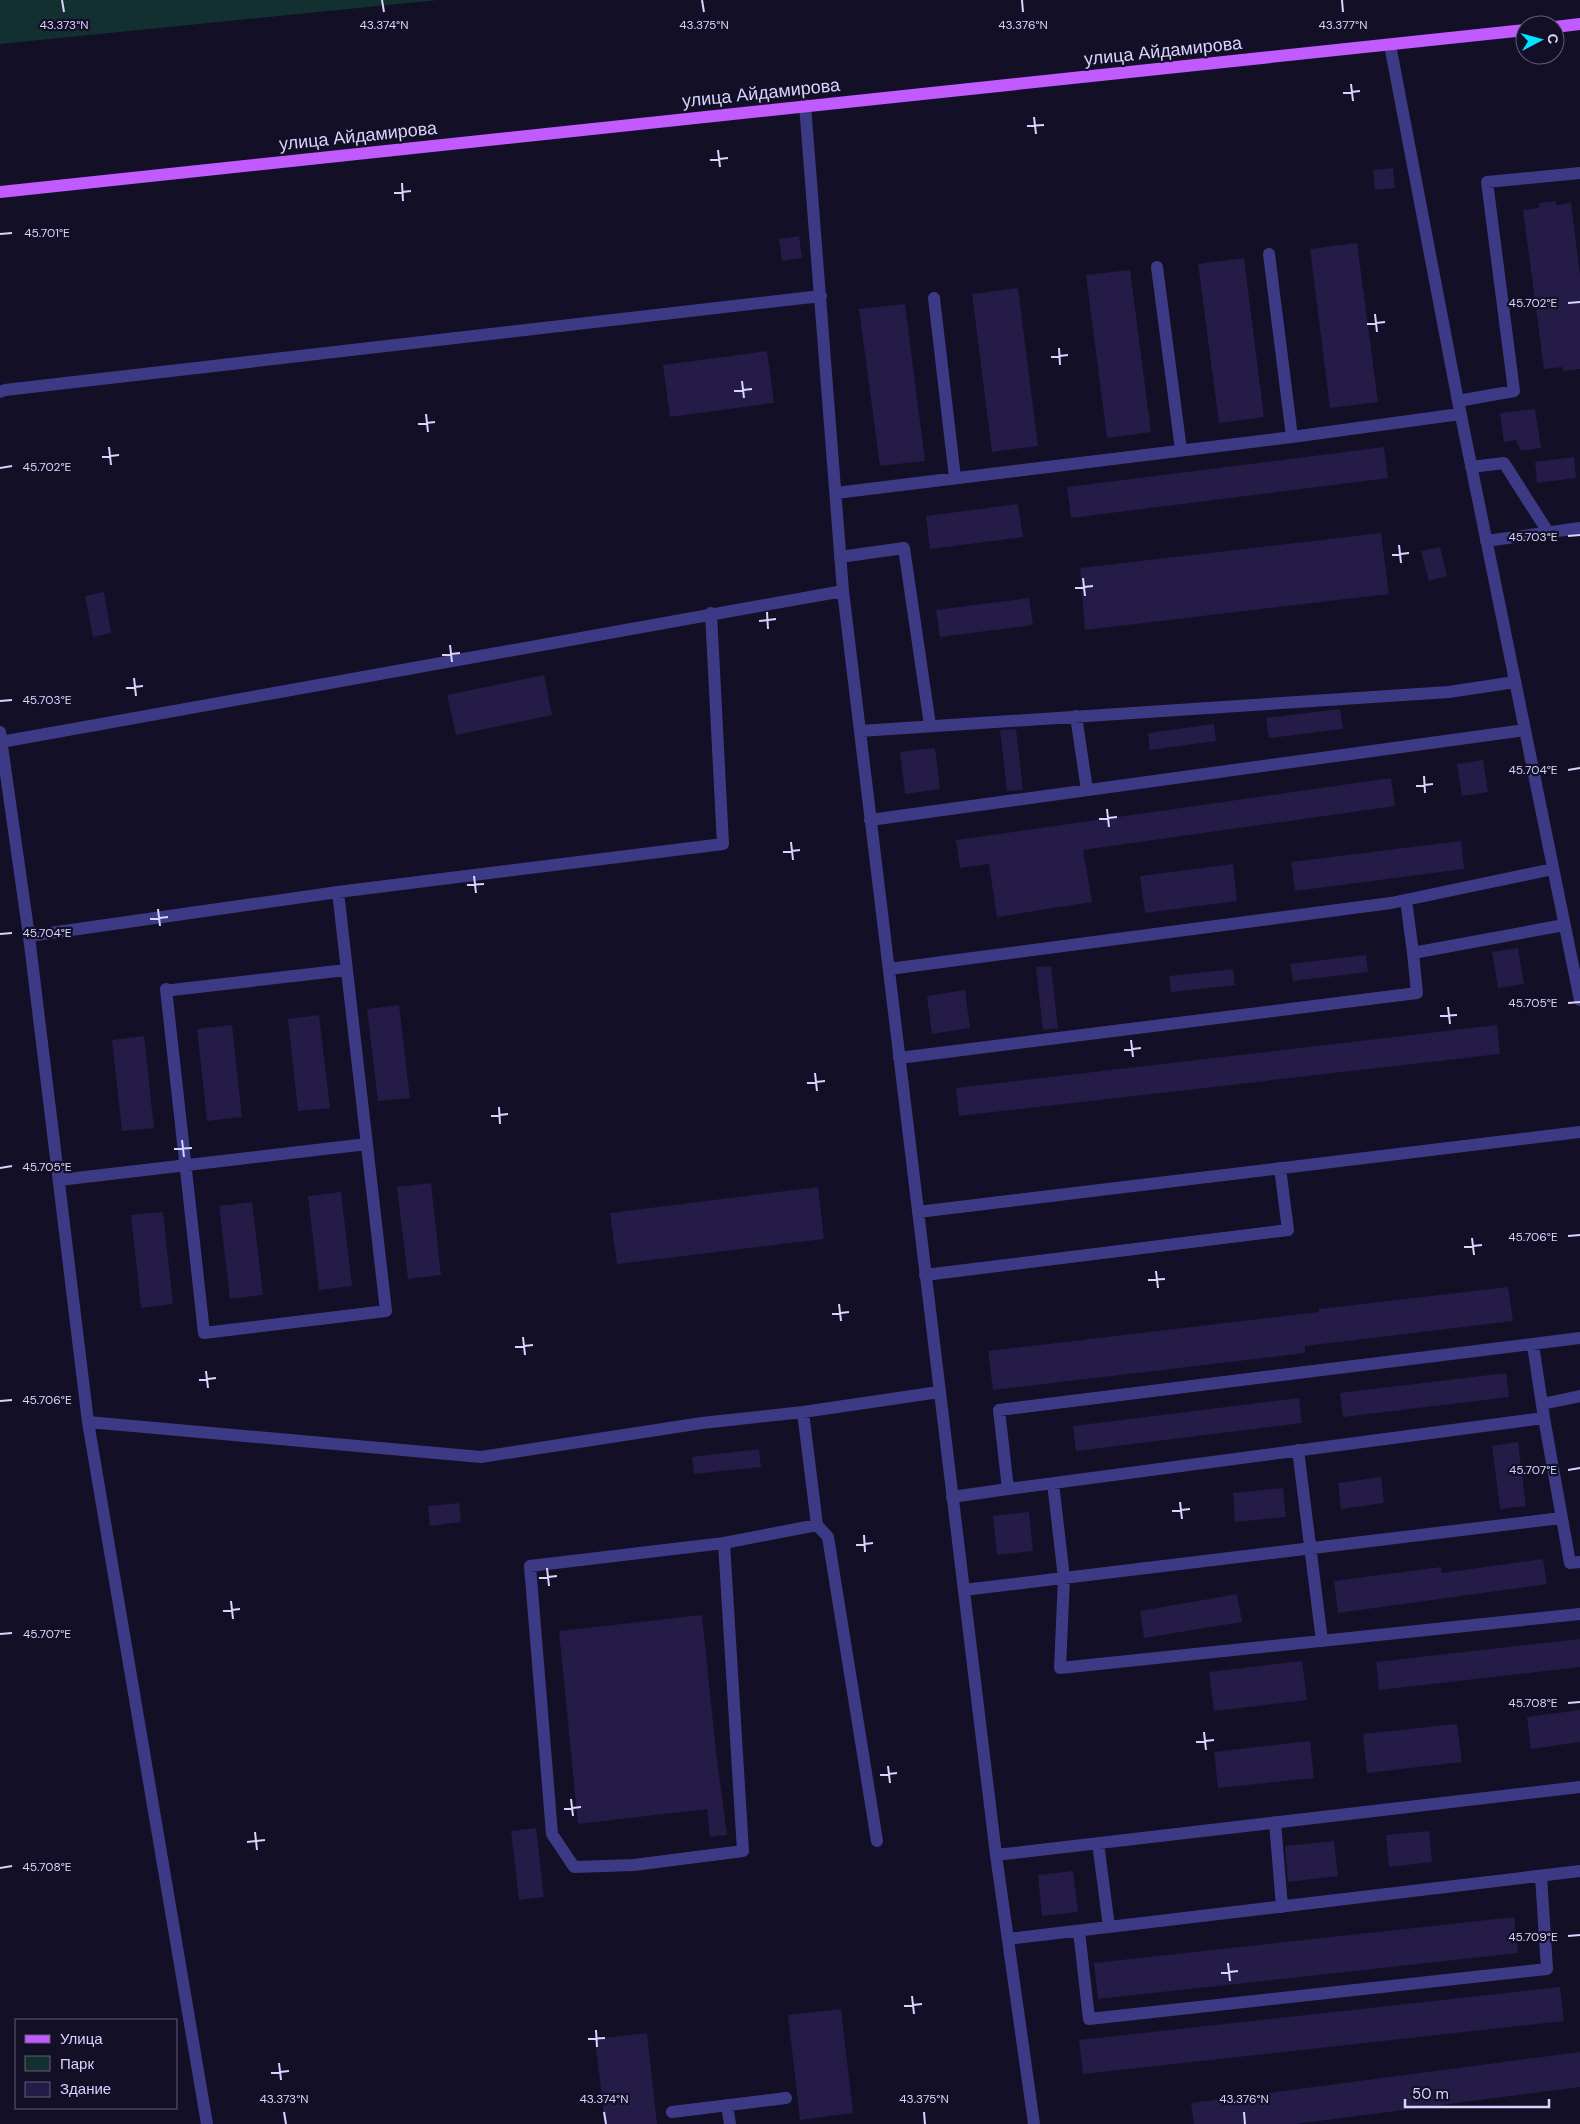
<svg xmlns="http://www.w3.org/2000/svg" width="1580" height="2124" viewBox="0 0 1580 2124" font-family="'DM Sans',sans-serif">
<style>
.green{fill:#12302f}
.building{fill:#241b47}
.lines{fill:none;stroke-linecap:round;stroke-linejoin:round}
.minor{stroke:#3d3a85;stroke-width:12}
.major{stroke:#c25bff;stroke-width:12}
.ticks{fill:none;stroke:#d9d4ff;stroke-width:2}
.labels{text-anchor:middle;stroke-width:4.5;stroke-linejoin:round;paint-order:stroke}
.street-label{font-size:18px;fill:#d9d4ff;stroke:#130f26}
.ticks-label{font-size:12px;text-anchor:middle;fill:#d9d4ff;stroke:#130f26;stroke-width:4.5;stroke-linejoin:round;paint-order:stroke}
</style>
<rect width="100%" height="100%" fill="#130f26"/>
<path class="green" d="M0,0H438L0,44Z"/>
<path class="building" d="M1393,168L1395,188L1375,190L1373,170Z
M1556,201V205L1571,203L1580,274V369L1563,371L1562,367L1544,369L1523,210L1539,208V203Z
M799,236L802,258L782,261L779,239Z
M1357,243L1378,402L1330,408L1310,249Z
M1244,258L1264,417L1219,423L1198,264Z
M1130,270L1151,432L1107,438L1086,275Z
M1018,288L1038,446L992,452L972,294Z
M905,304L925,461L880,466L859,309Z
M767,351L774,403L670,417L663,365Z
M1535,409L1541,448L1521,451L1516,440L1504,442L1500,413Z
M1384,447L1388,478L1071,518L1067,487Z
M1574,457L1576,478L1537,483L1535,462Z
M1018,504L1023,537L930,549L926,516Z
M1381,533L1389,594L1085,630L1080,568Z
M1440,547L1447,576L1429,581L1421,551Z
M104,592L111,633L93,637L85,596Z
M1029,598L1033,625L940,637L936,610Z
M544,675L552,715L456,735L447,695Z
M1340,709L1343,729L1269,738L1266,718Z
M1214,724L1216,741L1150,750L1148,733Z
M1016,729L1023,790L1007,791L1000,730Z
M935,748L940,789L905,794L900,752Z
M1483,760L1488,792L1462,796L1457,764Z
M1391,778L1395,806L1083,850L1092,902L997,917L989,864L960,868L956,840Z
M1461,841L1464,869L1295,891L1291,862Z
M1233,864L1237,901L1145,913L1140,876Z
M1518,948L1524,984L1498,988L1492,952Z
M1366,955L1368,972L1293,981L1290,964Z
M1051,966L1058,1028L1043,1030L1036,967Z
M1233,969L1235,985L1171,992L1169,976Z
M965,990L970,1028L932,1034L927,996Z
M399,1005L410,1098L378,1101L367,1009Z
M319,1015L330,1108L298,1111L288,1019Z
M232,1025L242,1117L207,1121L197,1029Z
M1497,1025L1500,1054L959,1116L956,1088Z
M144,1036L154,1128L122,1131L112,1040Z
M431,1183L441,1275L408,1279L397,1187Z
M818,1187L824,1239L617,1264L610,1213Z
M341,1192L352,1286L319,1290L308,1196Z
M252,1202L263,1295L230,1299L219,1206Z
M163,1212L173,1304L141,1308L131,1215Z
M1508,1287L1513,1321L1305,1346V1353L993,1390L988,1351L1319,1312V1309Z
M1506,1373L1509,1397L1343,1417L1340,1393Z
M1299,1398L1302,1423L1076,1451L1073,1426Z
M1518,1442L1526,1506L1500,1509L1492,1446Z
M759,1449L761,1467L694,1474L692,1457Z
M1381,1477L1384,1503L1341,1509L1338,1483Z
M1283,1488L1286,1517L1235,1522L1233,1493Z
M459,1503L461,1522L430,1526L428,1506Z
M1029,1512L1033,1551L997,1555L993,1516Z
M1543,1559L1547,1584L1338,1613L1334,1581L1441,1567L1442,1573Z
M1237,1594L1242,1622L1144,1638L1140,1611Z
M702,1615L716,1752L727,1835L710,1837L707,1809L578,1824L559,1631Z
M1580,1639V1667L1379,1690L1376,1662Z
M1302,1661L1307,1700L1214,1711L1209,1672Z
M1580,1710V1742L1531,1749L1527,1717Z
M1457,1724L1462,1762L1367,1773L1363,1734Z
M1310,1741L1314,1778L1218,1788L1214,1752Z
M536,1828L544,1897L519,1900L511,1831Z
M1429,1831L1432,1862L1389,1867L1386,1835Z
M1334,1841L1338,1876L1288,1882L1285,1846Z
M1073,1871L1078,1912L1042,1916L1038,1875Z
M1514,1917L1518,1953L1098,1999L1094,1963Z
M1560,1987L1564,2021L1083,2074L1079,2040Z
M841,2009L853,2113L800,2120L788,2015Z
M647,2033L657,2124H605L595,2039Z
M1580,2052V2087L1296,2124H1194L1191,2103Z"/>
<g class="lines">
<path class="minor" d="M1390,45L1458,401L1580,1000
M805,105L843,591L996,1855L1034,2124
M1269,254L1292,437
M1157,267L1181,450
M934,298L955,478
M0,392L5,390L821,296
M1458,401L1514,391L1487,182L1580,173
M1471,467L1504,463L1548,532
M836,493L1292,437L1460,414
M1486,541L1580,528
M840,557L904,548L930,725
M1076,716L1087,790
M860,731L1449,692L1515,682
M0,732L29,936L88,1422L207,2124
M1,742L843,591
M870,820L1525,730
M1406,900L1413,953
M29,936L338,892L723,844L711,613
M889,969L1391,903L1553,869
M166,989L204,1333L386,1311L338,892
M172,990L346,970
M899,1058L1417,993L1413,953L1564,925
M59,1180L367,1144
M918,1212L1580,1132
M925,1275L1288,1230L1280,1168
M1533,1345L1544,1418L1570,1563L1580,1562
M1542,1404L1580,1396
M803,1412L817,1525L828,1537L877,1841
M88,1422L481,1457L702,1423L803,1412L939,1392
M1298,1450L1322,1641
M1053,1483L1064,1578L1060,1668L1580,1614
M1008,1489L1544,1418
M952,1497L1008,1489L999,1410L1580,1338
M724,1543L743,1851L634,1865L574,1867L552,1834L530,1566L724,1543L817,1525
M964,1590L1561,1518
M1275,1822L1282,1907
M1098,1843L1109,1927
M996,1855L1580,1787
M1079,1931L1089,2019L1547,1969L1541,1876
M1008,1939L1580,1871
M727,2105L730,2124
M672,2112L786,2098"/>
<path class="major" d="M1555,27L1580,24
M0,192L1525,30"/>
</g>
<path class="ticks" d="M62,0L64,12M382,0L384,12M702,0L704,12M1022,0L1023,12M1342,0L1343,12M1351,84L1353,101M1343,93L1360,91M1034,117L1036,134M1027,126L1044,125M718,150L720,167M710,160L728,158M402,183L403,201M394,193L411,191M0,234L12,233M1568,303L1580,302M1375,314L1377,332M1367,324L1385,322M1059,348L1060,365M1051,357L1068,355M742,381L744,398M734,391L752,389M426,414L428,432M418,424L435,422M109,447L111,465M102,457L119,455M0,468L12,466M1568,536L1580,535M1399,545L1401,563M1392,555L1409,553M1083,578L1085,596M1075,588L1093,586M767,612L768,629M759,621L776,619M450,645L452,662M442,655L460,653M134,678L136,696M126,688L143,686M0,701L12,700M1568,770L1580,768M1424,776L1425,793M1416,786L1433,784M1107,809L1109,827M1099,819L1117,817M791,842L793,860M783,852L800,850M474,876L476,893M467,885L484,884M158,909L160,926M150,919L168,917M0,934L12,933M1568,1003L1580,1002M1448,1007L1450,1024M1440,1016L1457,1015M1131,1040L1133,1057M1124,1050L1141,1048M815,1073L817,1091M807,1083L825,1081M499,1107L500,1124M491,1116L508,1114M182,1140L184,1157M174,1149L192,1148M0,1168L12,1166M1568,1236L1580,1235M1472,1238L1474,1255M1464,1247L1482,1245M1156,1271L1158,1288M1148,1280L1165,1279M839,1304L841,1321M832,1314L849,1312M523,1337L525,1355M515,1347L533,1345M206,1371L208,1388M199,1380L216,1378M0,1401L12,1400M1568,1470L1580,1468M1180,1502L1182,1519M1172,1511L1190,1509M864,1535L865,1552M856,1545L873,1543M547,1568L549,1586M539,1578L557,1576M231,1601L233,1619M223,1611L240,1609M0,1634L12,1633M1568,1703L1580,1702M1204,1732L1206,1750M1196,1742L1214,1740M888,1766L890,1783M880,1775L897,1773M571,1799L573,1816M564,1809L581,1807M255,1832L257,1850M247,1842L265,1840M0,1868L12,1866M1568,1936L1580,1935M1228,1963L1230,1981M1221,1973L1238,1971M912,1996L914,2014M904,2006L922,2004M596,2030L597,2047M588,2039L605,2038M279,2063L281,2080M271,2073L289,2071M284,2112L286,2124M604,2112L606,2124M924,2112L925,2124M1244,2112L1245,2124"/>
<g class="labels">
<g class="street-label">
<text transform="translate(1163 51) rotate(-6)" y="6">улица Айдамирова</text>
<text transform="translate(761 93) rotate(-6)" y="6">улица Айдамирова</text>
<text transform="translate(358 136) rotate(-6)" y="6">улица Айдамирова</text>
</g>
</g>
<g class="ticks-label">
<text x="64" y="29">43.373°N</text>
<text x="384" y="29">43.374°N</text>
<text x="704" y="29">43.375°N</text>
<text x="1023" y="29">43.376°N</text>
<text x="1343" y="29">43.377°N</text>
<text x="47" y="237">45.701°E</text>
<text x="1533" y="307">45.702°E</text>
<text x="47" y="471">45.702°E</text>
<text x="1533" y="541">45.703°E</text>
<text x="47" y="704">45.703°E</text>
<text x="1533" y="774">45.704°E</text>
<text x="47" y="937">45.704°E</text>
<text x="1533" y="1007">45.705°E</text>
<text x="47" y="1171">45.705°E</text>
<text x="1533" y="1241">45.706°E</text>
<text x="47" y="1404">45.706°E</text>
<text x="1533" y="1474">45.707°E</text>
<text x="47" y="1638">45.707°E</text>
<text x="1533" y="1707">45.708°E</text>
<text x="47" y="1871">45.708°E</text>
<text x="1533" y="1941">45.709°E</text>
<text x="284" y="2103">43.373°N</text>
<text x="604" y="2103">43.374°N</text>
<text x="924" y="2103">43.375°N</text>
<text x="1244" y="2103">43.376°N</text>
</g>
<rect x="15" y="2019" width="162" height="90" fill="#130f26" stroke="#625e7d"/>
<rect x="25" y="2035" width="25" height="8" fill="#c25bff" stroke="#625e7d"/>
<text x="60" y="2044" font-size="15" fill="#d9d4ff">Улица</text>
<rect x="25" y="2056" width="25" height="15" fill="#12302f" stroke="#625e7d"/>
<text x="60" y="2069" font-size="15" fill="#d9d4ff">Парк</text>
<rect x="25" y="2082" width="25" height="15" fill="#241b47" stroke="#625e7d"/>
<text x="60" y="2094" font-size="15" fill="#d9d4ff">Здание</text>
<g transform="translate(1540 40) rotate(84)"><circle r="24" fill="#130f26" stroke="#625e7d"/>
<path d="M0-4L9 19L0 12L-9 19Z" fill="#00e5ff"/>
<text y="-8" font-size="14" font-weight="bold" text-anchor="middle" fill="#d9d4ff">С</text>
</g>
<path d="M1405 2099v8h144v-8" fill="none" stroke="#d9d4ff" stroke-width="2.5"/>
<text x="1412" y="2099" font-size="15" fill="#d9d4ff" stroke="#130f26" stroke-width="4" paint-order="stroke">50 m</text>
</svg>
